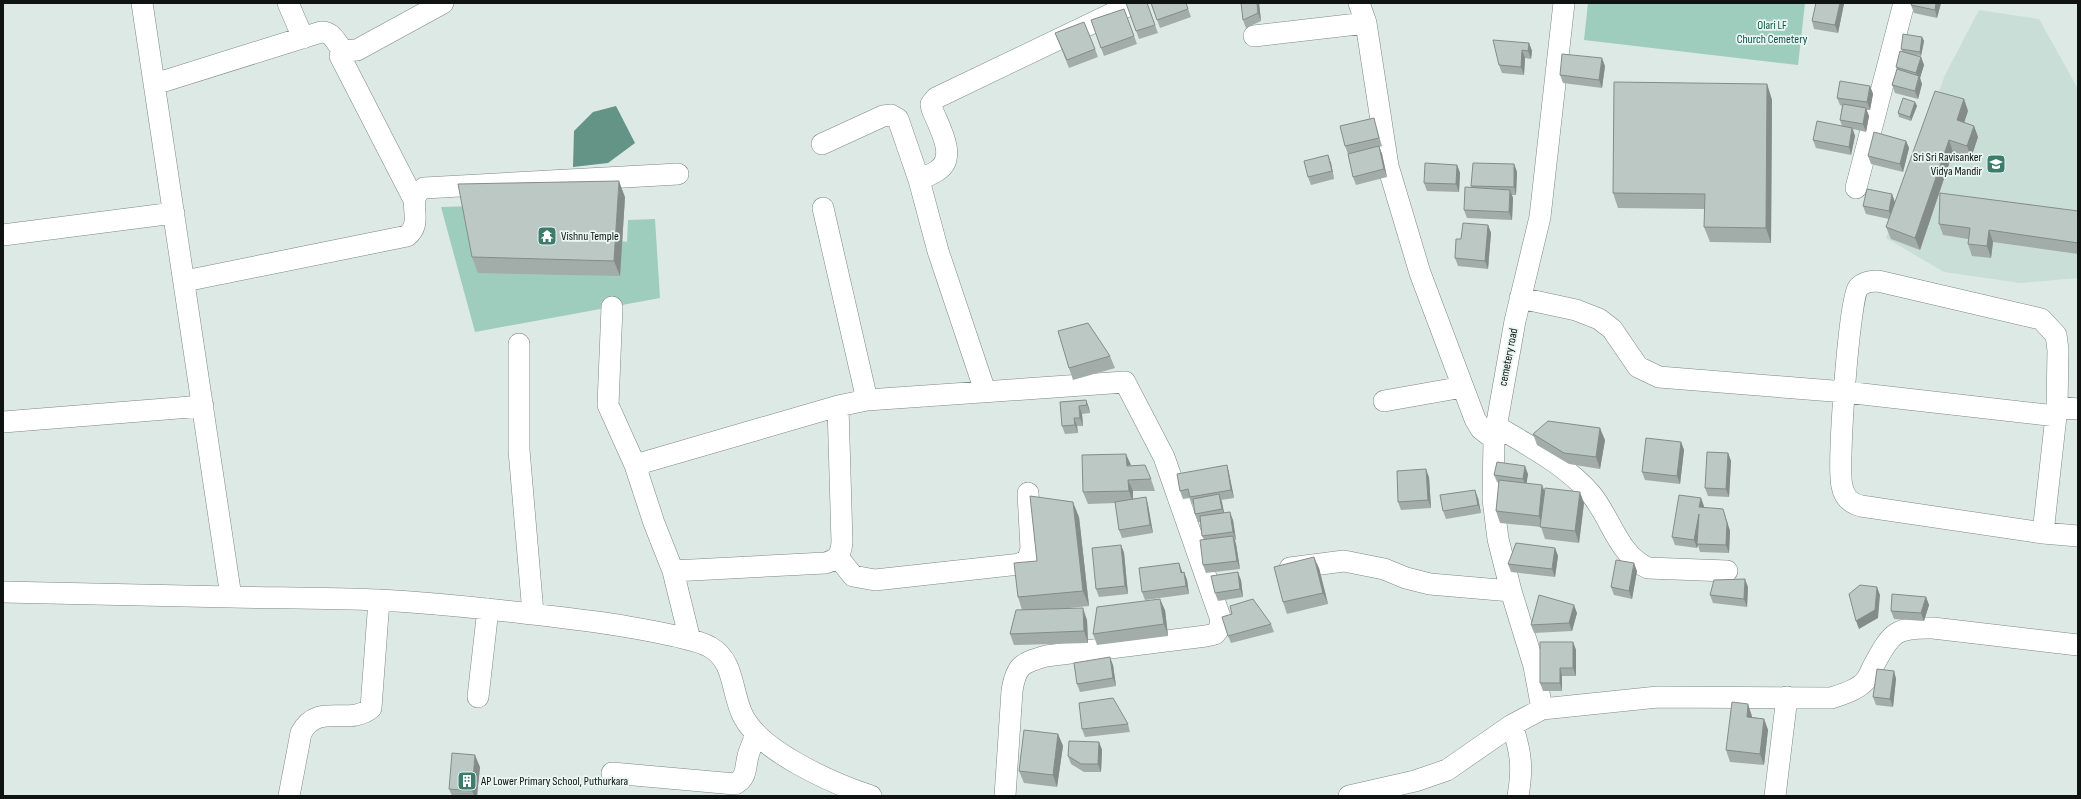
<svg xmlns="http://www.w3.org/2000/svg" width="2081" height="799" viewBox="0 0 2081 799" font-family="'Sofia Sans Condensed',sans-serif">
<style>
.built{fill:#c9ded7}
.green{fill:#9ecdbe}
.water{fill:#639485}
.lines{fill:none;stroke-linecap:round;stroke-linejoin:round}
.minor-casing{stroke:#7d8884;stroke-width:22}
.minor{stroke:#fff;stroke-width:21}
.wall{fill:#a2aca9}
.shaded-wall{fill:#848c89}
.building{fill:#bcc8c4;stroke:#848c89}
.labels{text-anchor:middle;stroke-width:3.5;stroke-linejoin:round;paint-order:stroke}
.park-label{font-size:12px;fill:#0f5344;stroke:#eaf6f2}
.poi-label{font-size:12px;fill:#0f1412;stroke:#eaf6f2;text-anchor:start}
.street-label{font-size:12px;fill:#0f1412;stroke:#eaf6f2}
</style>
<rect width="100%" height="100%" fill="#dde9e5"/>
<path class="built" d="M1979,10L2039,19L2078,89V278L2020,283L1944,272L1886,238L1945,75Z"/>
<path class="green" d="M1588,3H1805L1798,65L1584,40Z
M473,206L595,237L627,242L628,220L655,219L660,298L475,332L441,207Z"/>
<path class="water" d="M616,106L635,143L608,163L573,167L574,131L593,112Z"/>
<g class="lines">
<defs>
<path id="minor" d="M288,3L303,38
M1359,3L1366,23L1388,166L1420,273L1475,419L1481,429L1494,439
M1254,36L1366,23
M340,56L414,200
M155,84L321,32C334,32 335,43 344,51L357,50L443,3
M822,144L883,116L891,115L898,119L919,180L938,251L985,391
M919,180C925,177 933,174 938,170C958,157 938,125 932,109L931,104L936,98L1134,3
M1856,188L1904,3
M823,208L867,400
M3,235L174,213
M185,281L407,236C426,221 403,199 424,188L678,174
M1520,298L1576,310L1599,319L1612,329L1638,367L1659,377L1845,392L2056,416
M612,307L608,405L635,465L654,523L673,571L690,640
M519,344V450L533,613
M1384,401L1463,387
M2057,407L2078,409
M3,422L203,406
M1496,426C1529,446 1566,465 1591,494C1611,518 1618,555 1648,568L1727,571
M635,465L838,406L867,400L1125,382L1164,457L1220,617L1221,626L1215,634L1206,636L1046,656C1022,663 1016,665 1012,691L1005,796
M2043,533L2057,407L2058,350L2056,335L2041,319L1878,281C1871,281 1863,282 1858,288C1849,300 1837,467 1842,486C1844,497 1850,503 1861,506L2043,533L2078,536
M838,557L853,576L875,580L1020,564L1028,559L1031,549L1028,493
M1290,568L1344,561L1384,569L1406,578L1430,584L1511,591
M673,571L825,563C837,560 841,555 842,542L838,406
M3,592L231,597L142,3
M231,597C280,598 330,598 379,600C452,604 525,613 597,622C624,626 649,630 675,636C686,639 700,641 710,647C735,661 731,692 743,716C761,752 834,784 871,796
M478,697L488,609
M1542,709L1534,666L1511,591L1498,539L1493,499L1494,439L1515,321L1540,217L1564,3
M1512,725C1521,752 1523,768 1518,796
M612,773L735,784C747,778 745,768 748,756C750,749 753,742 756,735
M289,796L301,733C318,701 349,727 371,708L379,600
M1349,796L1415,781L1447,770L1512,725L1542,709L1658,697L1831,698C1843,694 1858,690 1866,680C1870,675 1872,668 1875,663C1892,632 1896,627 1933,628L2078,645
M1775,796L1787,697"/>
</defs>
<use href="#minor" class="minor-casing"/>
<use href="#minor" class="minor"/>
</g>
<path class="wall" d="M1126,3H1147L1158,33L1139,39Z
M1151,3H1186L1191,17L1160,28Z
M1241,3H1259L1261,21L1246,28L1243,20Z
M1816,3H1844L1838,33L1814,29L1812,21Z
M1941,3L1937,18L1914,13L1911,5Z
M1124,9L1137,44L1104,56L1091,20Z
M1055,33L1095,49L1098,57L1069,68Z
M1922,37L1924,41L1921,56L1914,55L1921,57L1924,65L1920,78L1922,84L1918,99L1895,93L1892,85L1897,70L1896,67L1902,51L1901,49Z
M1529,43L1532,51L1531,59L1525,58L1524,75L1502,73L1499,65Z
M1605,66L1602,88L1563,83L1560,75Z
M1767,84L1772,100L1771,243L1710,242L1704,227L1705,209L1618,208L1613,193Z
M1870,86L1873,94L1870,110H1866L1869,116L1866,132L1853,129L1855,136L1851,155L1816,148L1813,140L1842,126L1840,120L1842,106L1840,105L1837,98Z
M1964,99L1968,111L1964,122L1974,126L1978,137L1971,158L1953,152L1920,250L1891,239L1886,227L1889,219L1866,214L1863,206L1895,202L1894,205Z
M1915,102L1917,106L1911,121L1899,117L1898,113Z
M1376,126L1382,146L1379,147L1382,154L1387,177L1356,185L1353,177L1348,154L1345,146Z
M1906,141L1909,148L1903,172L1871,164L1868,156Z
M1328,155L1331,163L1334,179L1311,185L1308,177Z
M1514,164L1517,172L1516,195H1512L1513,198L1512,220L1467,218L1464,210L1472,188L1471,186Z
M1457,165L1460,173L1459,192L1427,191L1424,183Z
M625,197L620,276L478,273L472,257Z
M2078,211V254L1993,242L1991,258L1972,256L1968,244V239L1943,235L1939,224Z
M1488,225L1491,233L1488,269L1458,266L1455,258L1461,239Z
M1110,356L1115,368L1073,380L1069,368Z
M1086,400L1089,408L1090,413L1082,414L1083,426H1077L1078,433L1065,434L1062,426L1060,402Z
M1533,434L1605,440L1600,469L1569,464L1537,445Z
M1681,442L1684,450L1680,484L1645,480L1642,472Z
M1728,453L1731,461L1729,497L1708,496L1705,488Z
M1227,465L1229,473L1234,498L1221,500L1224,513L1233,520L1236,540H1235L1236,544L1240,569L1206,573L1203,565L1204,539L1202,536L1200,522H1198L1195,514L1194,505H1193L1190,498L1183,499L1180,491Z
M1131,466L1151,479L1155,491H1133V499L1146,497L1148,505L1153,533L1122,538L1119,530L1115,503L1088,504L1083,492Z
M1528,474L1526,484L1544,491L1584,503L1579,543L1545,539L1541,527L1500,523L1496,511L1499,483L1497,482L1494,475Z
M1429,477L1431,508L1401,510L1398,502Z
M1478,498L1481,513L1446,519L1443,511Z
M1704,506V508L1723,509L1730,531L1729,553L1700,552L1698,545L1697,548L1675,545L1672,537Z
M1079,517L1089,606L1059,609L1087,620L1088,643L1014,645L1010,634L1022,610L1018,597L1037,561Z
M1121,545L1124,553L1128,594L1099,597L1096,589Z
M1555,548L1558,556L1555,577L1511,572L1508,564Z
M1319,568L1328,604L1287,614L1283,602Z
M1637,571L1632,599L1614,595L1611,587Z
M1183,572H1184L1187,580L1189,594L1145,600L1142,592Z
M1241,580L1243,597L1218,601L1215,593Z
M1748,587L1747,607L1713,603L1710,595Z
M1926,597L1929,605L1924,621L1894,619L1891,611Z
M1165,610L1168,636L1097,645L1093,634Z
M1577,613L1572,631L1534,633L1531,625Z
M1271,624L1274,632L1231,643L1228,636Z
M1573,642L1576,650V676H1562V691H1543L1540,683Z
M1113,665L1116,686L1080,692L1077,684Z
M1894,671L1896,679L1893,707L1876,705L1873,697Z
M1752,716V717L1764,719L1768,730L1764,765L1730,762L1726,750Z
M1128,724L1130,732L1085,737L1082,729Z
M1058,734L1063,746L1057,787L1024,783L1019,771Z
M1099,742L1102,750L1101,772H1084L1071,764L1068,756Z
M480,767L477,796H452L449,789Z"/>
<path class="shaded-wall" d="M1257,3H1259L1261,21L1258,13Z
M1840,3H1844V4L1838,33L1835,25Z
M1936,3H1941L1937,18L1935,10Z
M1922,37L1924,41L1921,56L1920,52Z
M1529,43L1532,51L1531,59L1528,51Z
M1522,50L1525,58L1524,75L1521,67Z
M1921,57L1924,65L1920,78L1922,84L1918,99L1915,91L1919,79L1916,73Z
M1602,58L1605,66L1602,88L1599,80Z
M1767,84L1772,100L1771,243L1766,228Z
M1870,86L1873,94L1870,110L1867,102Z
M1964,99L1968,111L1961,132L1957,120Z
M1915,102L1917,106L1911,121L1910,117Z
M1866,108L1869,116L1866,132L1863,124Z
M1974,126L1978,137L1971,158L1967,146Z
M1852,128L1855,136L1851,155L1849,147Z
M1949,140L1953,152L1920,250L1915,238Z
M1906,141L1909,148L1903,172L1900,164Z
M1379,146L1382,154L1387,177L1384,169Z
M1328,155L1331,163L1334,179Z
M1514,164L1517,172L1516,195L1514,187Z
M1457,165L1460,173L1459,192L1456,184Z
M619,181L625,197L620,276L614,261Z
M1510,190L1513,198L1512,220L1509,212Z
M1892,194L1895,202L1891,219L1889,211Z
M1488,225L1491,233L1488,269L1485,261Z
M1989,230L1993,242L1991,258L1987,246Z
M1086,400L1089,408L1090,413L1087,405Z
M1079,406L1082,414L1083,426L1080,418Z
M1074,418L1077,426L1078,433L1075,425Z
M1600,428L1605,440L1600,469L1596,457Z
M1681,442L1684,450L1680,484L1677,476Z
M1728,453L1731,461L1729,497L1726,489Z
M1126,454L1131,465L1127,466Z
M1227,465L1229,473L1234,498L1231,490Z
M1525,466L1528,474L1526,487L1523,479Z
M1426,469L1429,477L1431,508L1428,500Z
M1128,480L1133,491V503L1129,491Z
M1542,485L1547,497L1543,528L1539,516Z
M1475,490L1478,498L1481,513L1478,505Z
M1580,492L1584,503L1579,543L1575,531Z
M1219,494L1222,502L1225,517L1222,509Z
M1146,497L1148,505L1153,533L1150,525Z
M1701,498L1704,506L1702,515L1699,507Z
M1073,502L1079,517L1089,606L1083,591Z
M1723,509L1730,531L1729,553L1726,545Z
M1230,512L1233,520L1236,540L1233,532Z
M1699,514L1697,544L1698,545L1697,548L1694,540Z
M1233,536L1236,544L1240,569L1237,561Z
M1121,545L1124,553L1128,594L1125,586Z
M1555,548L1558,556L1555,577L1552,569Z
M1314,557L1319,568L1328,604L1323,593Z
M1179,563L1182,571L1184,581L1181,573Z
M1634,563L1637,571L1632,599L1629,591Z
M1184,572L1187,580L1189,594L1186,586Z
M1238,572L1241,580L1243,597L1240,589Z
M1745,579L1748,587L1747,607L1744,599Z
M1877,587L1880,595L1878,618L1859,629L1856,621Z
M1926,597L1929,605L1924,621L1921,613Z
M1160,599L1165,610L1168,636L1164,624Z
M1574,605L1577,613L1572,631L1569,623Z
M1083,608L1087,620L1088,643L1084,631Z
M1573,642L1576,650V676L1573,668Z
M1110,657L1113,665L1116,686L1113,678Z
M1560,668L1562,676V691L1560,683Z
M1894,671L1896,679L1893,707L1890,699Z
M1748,704L1752,716L1751,729L1747,717Z
M1764,719L1768,730L1764,765L1760,754Z
M1058,734L1063,746L1057,787L1053,775Z
M1099,742L1102,750L1101,772L1098,764Z
M475,755L480,767L477,796H474L472,791Z"/>
<path class="building" d="M1126,3H1147L1155,25L1136,31Z
M1151,3H1186L1188,9L1157,20Z
M1241,3H1257L1258,13L1243,20Z
M1816,3H1840L1835,25L1812,21Z
M1912,3H1936L1935,10L1911,5Z
M1124,9L1134,36L1101,48L1091,20Z
M1084,22L1095,49L1067,60L1055,33Z
M1903,34L1922,37L1920,52L1901,49Z
M1493,40L1529,43L1528,51L1522,50L1521,67L1499,65Z
M1900,51L1921,57L1916,73L1896,67Z
M1562,54L1602,58L1599,80L1560,75Z
M1897,69L1919,76L1915,91L1892,85Z
M1840,81L1870,86L1867,102L1837,98Z
M1614,82L1767,84L1766,228L1704,227L1705,194L1613,193Z
M1935,91L1964,99L1957,120L1974,126L1967,146L1949,140L1915,238L1886,227Z
M1903,98L1915,102L1910,117L1898,113Z
M1843,104L1866,108L1863,124L1840,120Z
M1374,118L1379,138L1345,146L1340,126Z
M1817,121L1852,128L1849,147L1813,140Z
M1874,132L1906,141L1900,164L1868,156Z
M1379,146L1384,169L1353,177L1348,154Z
M1328,155L1332,171L1308,177L1304,161Z
M1425,163L1457,165L1456,184L1424,183Z
M1473,163L1514,164V187L1471,186Z
M619,181L614,261L472,257L458,184Z
M1465,187L1510,190L1509,212L1464,210Z
M1867,189L1892,194L1889,211L1863,206Z
M1940,193L2078,211V243L1989,230L1987,246L1968,244L1970,228L1939,224Z
M1463,223L1488,225L1485,261L1455,258L1456,239H1461Z
M1088,323L1110,356L1069,368L1058,331Z
M1086,400L1087,405L1079,406L1080,418H1074L1075,425L1062,426L1060,402Z
M1548,421L1600,428L1596,457L1564,453L1533,434Z
M1646,438L1681,442L1677,476L1642,472Z
M1707,452L1728,453L1726,489L1705,488Z
M1126,454L1127,466L1145,465L1151,479L1128,480L1129,491L1083,492L1082,455Z
M1497,462L1525,466L1523,479L1494,475Z
M1227,465L1231,490L1190,497L1188,489L1180,491L1177,474Z
M1426,469L1428,500L1398,502L1397,471Z
M1499,480L1542,485L1539,516L1496,511Z
M1545,488L1580,492L1575,531L1540,527Z
M1475,490L1478,505L1443,511L1440,495Z
M1219,494L1222,509L1195,514L1193,499Z
M1679,495L1701,498L1699,507L1723,509L1727,523L1726,545L1697,544L1699,514L1694,540L1672,537Z
M1030,496L1073,502L1083,591L1018,597L1014,563L1037,561Z
M1146,497L1150,525L1119,530L1115,502Z
M1230,512L1233,532L1202,536L1200,516Z
M1233,536L1237,561L1203,565L1200,540Z
M1516,543L1555,548L1552,569L1508,564Z
M1121,545L1125,586L1096,589L1092,548Z
M1314,557L1323,593L1283,602L1274,567Z
M1616,560L1634,563L1629,591L1611,587Z
M1179,563L1181,573L1184,572L1186,586L1142,592L1139,568Z
M1238,572L1240,589L1215,593L1211,576Z
M1745,579L1744,599L1710,595L1714,580Z
M1860,585L1877,587L1875,610L1856,621L1849,594Z
M1892,594L1926,597L1921,613L1891,611Z
M1539,595L1574,605L1569,623L1531,625Z
M1160,599L1164,624L1093,634L1097,607Z
M1253,599L1271,624L1228,636L1222,617L1232,614L1230,606Z
M1083,608L1084,631L1010,634L1016,610Z
M1540,642H1573V668H1560V683H1540Z
M1110,657L1113,678L1077,684L1074,663Z
M1877,669L1894,671L1890,699L1873,697Z
M1113,698L1128,724L1082,729L1079,703Z
M1732,702L1748,704L1747,717L1764,719L1760,754L1726,750Z
M1024,730L1058,734L1053,775L1019,771Z
M1069,741L1099,742L1098,764H1081L1068,756Z
M452,753L475,755L472,791L449,789Z"/>
<defs>
<symbol id="school-square" viewBox="-11 -11 22 22"><rect x="-9" y="-9" width="18" height="18" rx="4" fill="#3c7c6b" stroke="#eaf6f2"/><path d="M0-5L7-2L0 1L-7-2ZM-4 1L0 2.5L4 1V4Q0 6-4 4Z" fill="#fff"/></symbol>
<symbol id="temple-square" viewBox="-11 -11 22 22"><rect x="-9" y="-9" width="18" height="18" rx="4" fill="#3c7c6b" stroke="#eaf6f2"/><path d="M0-6L5-2H3V0L6.5 2.5H4V6H1.5V3h-3V6H-4V2.5H-6.5L-3 0V-2H-5Z" fill="#fff"/></symbol>
<symbol id="building-square" viewBox="-11 -11 22 22"><rect x="-9" y="-9" width="18" height="18" rx="4" fill="#3c7c6b" stroke="#eaf6f2"/><path d="M-4-6H4V6H1V3H-1V6H-4ZM-2.5-4.3h1.7v1.8h-1.7ZM.8-4.3h1.7v1.8H.8ZM-2.5-1h1.7V.8h-1.7ZM.8-1h1.7V.8H.8Z" fill="#fff"/></symbol>
</defs>
<g fill-rule="evenodd">
<use href="#school-square" x="1985" y="153" width="22" height="22"/>
<use href="#temple-square" x="536" y="225" width="22" height="22"/>
<use href="#building-square" x="456" y="770" width="22" height="22"/>
</g>
<g class="labels">
<g class="park-label">
<text x="1772" y="29">Olari LF<tspan x="1772" dy="14">Church Cemetery</tspan></text>
</g>
<g class="poi-label">
<text x="1982" y="161" text-anchor="end">Sri Sri Ravisanker<tspan x="1982" dy="14">Vidya Mandir</tspan></text>
<text x="561" y="240">Vishnu Temple</text>
<text x="481" y="785">AP Lower Primary School, Puthurkara</text>
</g>
<g class="street-label">
<text transform="translate(1508 357) rotate(-79)" y="4">cemetery road</text>
</g>
</g>
<rect width="2081" height="799" fill="none" stroke="#0f1412" stroke-width="8"/>
</svg>
